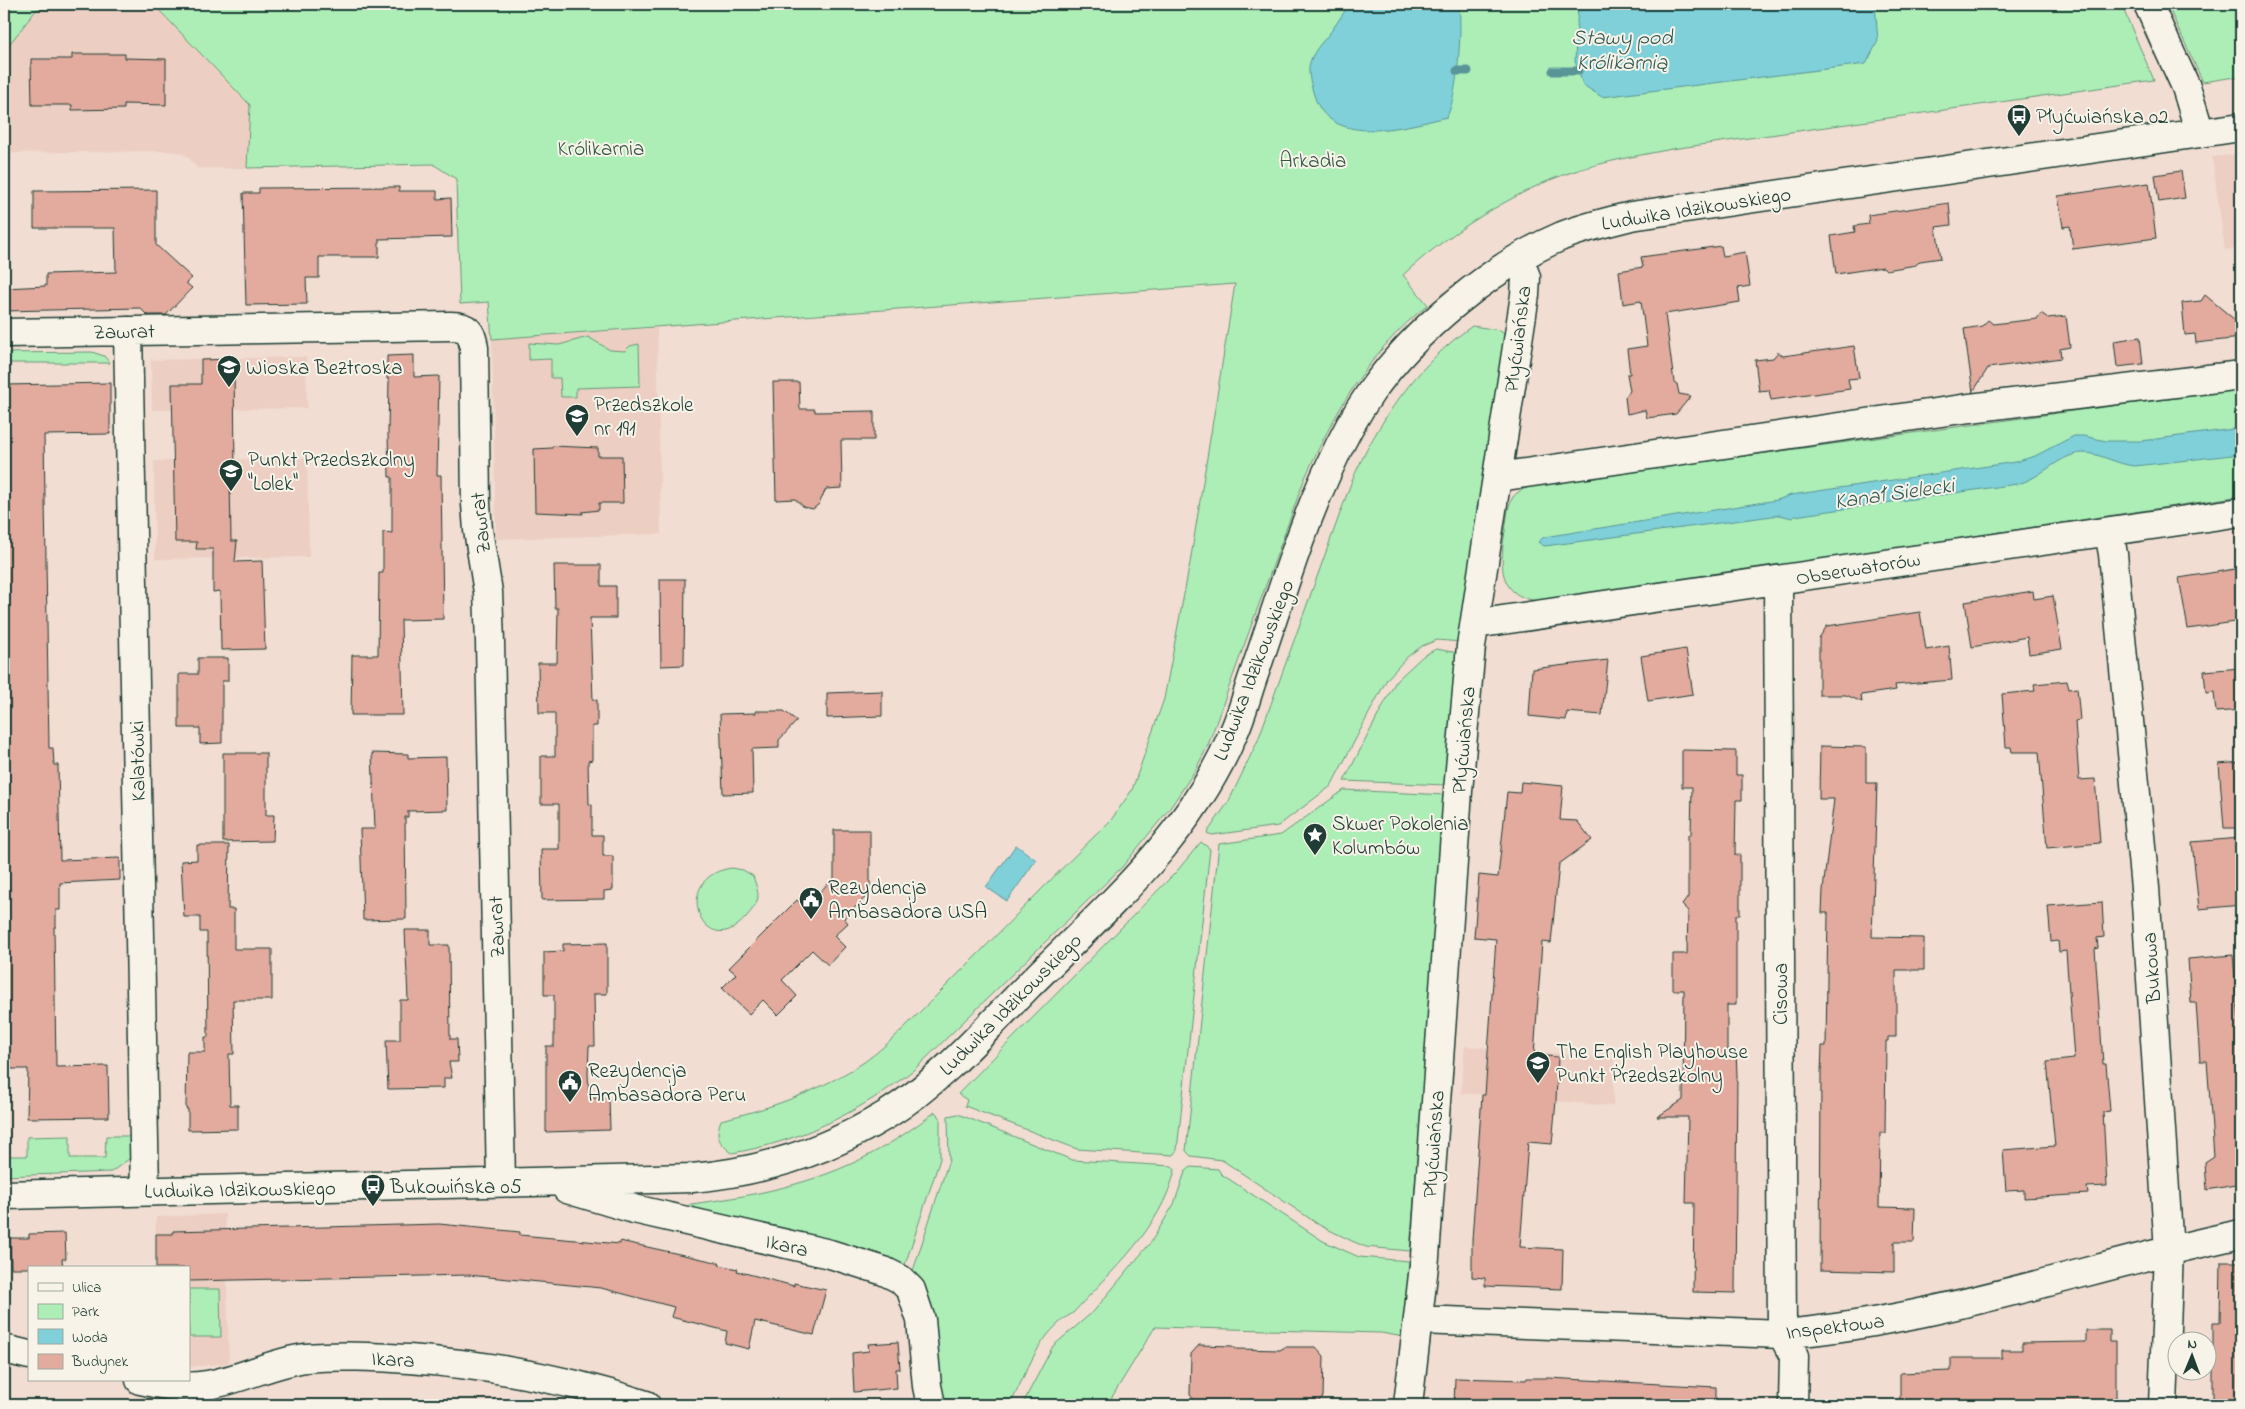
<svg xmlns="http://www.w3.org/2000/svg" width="2245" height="1409" viewBox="0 0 2245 1409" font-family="'Indie Flower',sans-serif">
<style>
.built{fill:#edcec2}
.green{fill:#adeeb7;stroke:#669676}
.water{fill:#7fd0d9;stroke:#599597}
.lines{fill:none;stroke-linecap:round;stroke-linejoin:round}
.stream{stroke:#599597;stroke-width:9}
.building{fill:#e3aa9e;stroke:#1f3d34}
.minor-casing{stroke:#1f3d34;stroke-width:31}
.minor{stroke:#f7f3e8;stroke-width:28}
.labels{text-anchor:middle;stroke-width:4;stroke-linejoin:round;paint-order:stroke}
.poi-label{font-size:21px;fill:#1f3d34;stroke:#f7f3e8;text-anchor:start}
.park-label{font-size:21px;fill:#345848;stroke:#f7f3e8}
.street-label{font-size:21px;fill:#1f3d34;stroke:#f7f3e8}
.water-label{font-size:22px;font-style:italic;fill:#325a55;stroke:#f7f3e8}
</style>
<rect width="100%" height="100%" fill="#f1ddd2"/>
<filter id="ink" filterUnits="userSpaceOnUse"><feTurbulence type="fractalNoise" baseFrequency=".02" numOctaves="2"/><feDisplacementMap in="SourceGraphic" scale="10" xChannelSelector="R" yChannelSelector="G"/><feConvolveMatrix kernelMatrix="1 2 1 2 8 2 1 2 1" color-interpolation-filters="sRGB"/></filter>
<g filter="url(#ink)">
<path class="built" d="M157,8L250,105L247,168H197L187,156L178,152L167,151L4,153V51L37,9Z
M2241,154V248L2225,250L2212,157Z
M657,328L661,534L496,539L492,339Z
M306,357L307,408L152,410L151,360Z
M307,458L309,557L155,559L154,461Z
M1465,1046L1614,1058L1613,1106L1461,1093Z
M225,1214L229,1363L189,1367V1268H156V1217Z"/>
<path class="green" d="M4,4H2121L2154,80L1672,149C1631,157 1589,164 1550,180C1501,201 1442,238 1403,275L1428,305C1370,349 1333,415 1304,480L1208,745L1196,769L1170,808L1122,867L916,1068C862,1111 800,1142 732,1153C718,1142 715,1137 721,1120C768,1109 814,1093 855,1068C884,1051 913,1018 937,995C996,937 1052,877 1111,820L1132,790L1164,699L1190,563L1235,284L492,339L489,302L460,304L456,179L433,164L247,168L250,105L157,8L37,9L4,51Z
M2167,4H2241V76L2203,82Z
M1472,326L1500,330L1506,334L1461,642L1437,640L1422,646L1407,657L1387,679L1331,786L1278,826L1212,835L1207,833L1229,801L1258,740L1351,483C1377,422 1417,365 1472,326Z
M588,337L610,350L625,351L630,346L639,344L640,386L576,388V397H561L560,378H551V359L529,360V343L559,345Z
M92,352L104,356L110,363H4V353Z
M2241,390V496L1541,601C1497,598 1500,565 1505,531C1507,520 1507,507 1513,497C1519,489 1532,486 1541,484L2080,410Z
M1436,649L1458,653L1447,785L1344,781L1396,681L1423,656Z
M1344,790L1446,795L1410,1251L1366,1247L1352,1241L1321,1226L1222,1160L1191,1156L1186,1151L1219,844L1281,835Z
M1201,842L1210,849L1177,1150L1173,1155L1077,1149L965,1106L967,1100L958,1094L1177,871Z
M732,868L743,870L753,876C760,897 761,900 746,917C704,966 668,876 732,868Z
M935,1112L940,1117V1159L904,1268L687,1207L691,1204C753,1196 816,1184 871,1154C894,1142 915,1127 935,1112Z
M958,1114L1072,1160L1172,1166L1175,1170C1161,1229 1112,1270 1073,1313C1039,1332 1027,1372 1010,1405H946C931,1360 945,1312 912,1274L949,1160L948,1116Z
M70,1136V1158H105L106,1136H135L134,1151L129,1159L111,1172L4,1176V1138H8V1156H27V1137Z
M1191,1167L1218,1169L1221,1174L1323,1241L1359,1257L1409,1261L1404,1337L1381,1333L1155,1327L1107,1405H1022L1053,1346L1094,1311L1151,1242L1174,1204L1185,1172Z
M189,1289H220L221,1337H189Z"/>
<path class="water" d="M1348,4H1459C1462,31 1458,93 1447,117C1408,126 1330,150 1314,95C1311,85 1307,72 1310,62C1315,48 1324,41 1332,30C1337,23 1342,15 1347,8Z
M1578,4H1875L1878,41L1866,64L1602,97L1583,85L1575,61Z
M2241,428V454L2135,466C2118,465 2100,453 2083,453C2059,454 2041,479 2017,484L1795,516L1792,518L1780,515L1545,546L1542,545L1538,542L1544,537L1777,500L1791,495L2015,462L2035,456L2074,436H2084L2106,441H2141Z
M1016,845L1036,860L1007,901L986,887Z"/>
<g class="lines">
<path class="stream" d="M1457,71H1468
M1553,71H1578"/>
</g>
<path class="building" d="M72,54H125V58L166,59V105L124,104V109L72,110V105H32L31,59H72Z
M2181,171L2185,198L2159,202L2155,175Z
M2149,183L2156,238L2073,249L2070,226L2063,227L2058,196Z
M399,187V191H437V199L451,198L452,237L379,239V257H319V278H306L307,304L246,305L243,193H259V188Z
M156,190V245L192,278L186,283L192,288L166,315H147L140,308L4,311V288L46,286V274L116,272L115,228H34V191Z
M1949,203L1951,225L1936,227L1941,258L1920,261L1916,265L1886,270L1883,267L1836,274L1831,236L1855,232L1854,226L1869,224L1868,215Z
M1721,246L1723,256L1745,252L1750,286L1738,288L1740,302L1665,314L1674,382L1677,384L1679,394L1691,396L1676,414L1647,418L1645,410L1627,414L1625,397L1630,391L1627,374H1630L1627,349L1647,346L1641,301L1623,304L1619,271L1643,267L1641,257Z
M2205,295L2241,325V338L2196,343L2195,334L2185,335L2182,303L2201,301Z
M2041,313L2048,318L2066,316L2070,347L2060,349L2061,358L1988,368L1973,392L1964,329L1982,326L1988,320L1993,324L2037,319Z
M2140,337L2143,364L2117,367L2114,341Z
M1854,346L1859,378L1848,379L1850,389L1771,400L1769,390L1759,391L1755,360L1773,358L1778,352L1783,356Z
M414,355V377L439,376L437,475H441L443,619L401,620L403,715H351L352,655H378L379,573H383V532L392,533V477H389L388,433L389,379H387V356Z
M234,359L235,477H230L231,541H237L235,562L262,561L265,649L221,650L220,591L213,592V549H196L197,542H175L172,384H201V360Z
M773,382H799L800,409H815V412L874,411V440H841L842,488L826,489L819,504L813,509L804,507L795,499L776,500Z
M110,383V434L44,435L49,748H53L54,765H58L60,860L120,858V880L60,883V910H56V927H54L56,1067L108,1066L109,1117L27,1118L28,1069H5L4,385Z
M552,446L598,448V456H622L623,503H599V510L582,512L583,514L535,512L534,449L552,448Z
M554,565H601V586H616V618H590L593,700H597V726H592V760L588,761L589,804L592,805V835H603V856H613V890L604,891V899L542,900L541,849H559V804H541V756H555V713H539L538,663H557L558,608H555Z
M2241,568V621L2188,629L2179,578Z
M660,579H685L684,665L661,666Z
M2033,591L2034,599L2053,596L2062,649L2029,654L2027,637L1972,647L1965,602Z
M1920,612L1926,650L1949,646L1952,680L1895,685L1896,690L1861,695L1862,702L1846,695H1819V638L1827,626Z
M1686,649L1693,694L1648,701L1641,656Z
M198,658H228V681H222V743L200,744V728H179V674H198Z
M1608,660L1602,715L1567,712L1566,720L1529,716L1532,669Z
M2241,668V710L2216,712L2214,692L2206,693L2204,671Z
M2067,681L2069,689L2077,688L2080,720L2075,721L2079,780L2095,779L2100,843L2047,848L2039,752H2012L2011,747H2006L2002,694L2035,691L2034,684Z
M882,691V716L827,718V693Z
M756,711H784L797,721L779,740V748L752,749L753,793L723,794L720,714L756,713Z
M1820,746L1866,747V783H1877L1872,937L1924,938V970H1896V1037H1888V1041H1886L1885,1133H1880L1879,1207L1915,1208L1914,1242H1894V1272L1820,1270L1821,1073L1822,1046H1826L1828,913H1822L1823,890L1834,799H1819Z
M1682,750L1736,751V775H1742V800H1736L1735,855H1740V915H1736V1005H1727V1050H1736L1737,1075L1735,1293L1693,1292L1694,1203H1686L1688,1117H1657L1683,1100L1684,990H1673V954H1687L1688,911L1682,905L1688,897V835H1691L1692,787H1682Z
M223,753H266V815H274L273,841L223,842Z
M372,753L408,754V758L446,757L447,810L408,811V817H405L406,919L363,920L360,829H375Z
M2241,762V828H2224L2219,764Z
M1521,782L1563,786L1560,820L1577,821L1592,840L1559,864L1551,943L1542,942L1534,1055L1558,1057L1556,1101L1552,1144L1528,1142L1520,1247L1563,1249L1562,1289L1485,1286V1278L1472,1277V1240L1482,1095H1485L1496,939L1474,937L1479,875L1498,877L1507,792L1520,793Z
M834,830H870V893L844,918L848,923L834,936L845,947L828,965L812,950L782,980L797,996L778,1015L763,1000L749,1014L722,988L736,974L729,968L797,900L804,907L834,878Z
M2241,838V905L2199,909L2192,842Z
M197,845H229L228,909H234V949H272V1000H233L234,1054H229L230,1105H238V1129L188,1130V1109H186L187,1052H205V1037H208L207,932H200V917H184L181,861L197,860Z
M2102,902L2104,937L2097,938L2098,948L2095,949L2103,1064H2106L2110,1111L2103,1112L2107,1186L2087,1187L2088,1194L2024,1198V1190L2006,1191L2003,1150L2055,1146L2047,1062L2074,1059L2066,951L2059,952L2058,941L2051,942L2048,906Z
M405,930H430V945H449L450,1039H457L458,1062H449L452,1078H444V1088L388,1089L386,1040H400V1000H408Z
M607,943V994H594L595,1046H589L588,1073L589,1098H609L610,1130L546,1132V1046H554V995H544V952L563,951V944Z
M2233,955L2241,1041V1184L2207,1190L2205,1163L2214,1157L2209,1088L2207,1061H2200L2196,1003H2191L2188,959Z
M439,1224L520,1232V1235L620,1244V1241L720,1263L719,1265L738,1269L737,1271L794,1286V1283L826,1290L814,1335L755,1321L749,1349L725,1343L727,1331L671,1317L674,1307L601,1288L468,1275L189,1281V1268H156V1234H173V1231Z
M65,1233L66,1259H62L63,1268H11L10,1238H29V1234Z
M2221,1262H2241V1405H2213V1323H2220Z
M2086,1330H2110V1342H2116V1405H1900V1373L1951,1371V1358H2002V1350H2022V1343L2086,1342Z
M898,1342L900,1369H896L897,1388L854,1392L852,1353L869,1351L868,1344Z
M1199,1345L1232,1346L1236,1349L1280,1350L1285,1347H1316L1324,1356L1323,1397L1314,1405H1199L1190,1395L1191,1354Z
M1455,1378L1526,1380L1527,1378H1548L1716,1387V1405H1454Z"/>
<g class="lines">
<defs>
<path id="minor" d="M2148,4L2186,87L2200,133
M128,331L145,1191
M4,333L451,326C468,326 472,332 474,348L476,504L478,530L488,592L490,642L501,1182
M1498,477L1962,409L2241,375
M2109,532L2113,554L2145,888L2169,1251L2163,1405
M1778,580L1782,1334L1794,1356L1793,1405
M1475,624L2241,512
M567,1189L634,1209L830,1254L884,1271L900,1279L911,1290L921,1320L927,1386L931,1405
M4,1195L692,1178C761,1172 827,1151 886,1115C941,1081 984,1031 1028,986C1105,909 1190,837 1233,734C1241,717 1246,698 1252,680C1277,609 1298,535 1330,466C1341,441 1355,415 1371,392C1414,331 1493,265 1562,236C1585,227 1607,222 1631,216L2241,127
M1419,1320L1782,1334C1939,1321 2088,1266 2241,1234
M4,1349L29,1355
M140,1380C161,1385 186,1389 207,1385C241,1380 272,1362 306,1358C340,1355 375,1357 409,1359C491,1365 568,1379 646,1405
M1408,1405L1425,1257L1458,791L1471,646L1525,295L1526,277L1519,259"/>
</defs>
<use href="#minor" class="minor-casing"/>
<use href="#minor" class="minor"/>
</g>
</g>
<defs>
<symbol id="bus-pin" viewBox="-11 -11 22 30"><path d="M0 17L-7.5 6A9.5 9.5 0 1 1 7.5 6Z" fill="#1f3d34" stroke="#f7f3e8"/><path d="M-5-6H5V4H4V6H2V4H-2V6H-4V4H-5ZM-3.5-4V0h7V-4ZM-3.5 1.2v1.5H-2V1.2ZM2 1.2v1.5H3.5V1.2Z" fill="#fff"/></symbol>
<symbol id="school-pin" viewBox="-11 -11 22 30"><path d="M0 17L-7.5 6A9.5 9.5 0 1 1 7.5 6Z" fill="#1f3d34" stroke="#f7f3e8"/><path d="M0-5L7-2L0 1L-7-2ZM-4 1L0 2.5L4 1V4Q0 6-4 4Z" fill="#fff"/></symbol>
<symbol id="sight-pin" viewBox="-11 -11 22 30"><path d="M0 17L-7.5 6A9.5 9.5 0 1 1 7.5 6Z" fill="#1f3d34" stroke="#f7f3e8"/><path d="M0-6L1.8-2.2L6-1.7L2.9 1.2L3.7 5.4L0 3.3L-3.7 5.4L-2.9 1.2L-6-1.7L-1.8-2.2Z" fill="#fff"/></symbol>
<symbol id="civic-pin" viewBox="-11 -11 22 30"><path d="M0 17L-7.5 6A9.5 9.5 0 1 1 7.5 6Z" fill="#1f3d34" stroke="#f7f3e8"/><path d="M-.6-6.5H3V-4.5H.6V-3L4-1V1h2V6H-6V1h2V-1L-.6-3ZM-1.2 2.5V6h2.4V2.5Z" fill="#fff"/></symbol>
</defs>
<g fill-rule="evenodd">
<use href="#bus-pin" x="2005" y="102" width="28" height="38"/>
<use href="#school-pin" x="215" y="353" width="28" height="38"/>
<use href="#school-pin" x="563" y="402" width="28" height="38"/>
<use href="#school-pin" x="217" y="457" width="28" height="38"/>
<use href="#sight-pin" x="1301" y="821" width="28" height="38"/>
<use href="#civic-pin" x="797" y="885" width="28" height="38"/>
<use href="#school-pin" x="1524" y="1049" width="28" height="38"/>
<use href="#civic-pin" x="556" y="1068" width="28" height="38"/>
<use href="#bus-pin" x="359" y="1172" width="28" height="38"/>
</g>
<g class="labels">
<g class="poi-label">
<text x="2036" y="123">Płyćwiańska 02</text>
<text x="246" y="374">Wioska Beztroska</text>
<text x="594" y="411">Przedszkole<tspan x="594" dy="24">nr 191</tspan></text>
<text x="248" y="466">Punkt Przedszkolny<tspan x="248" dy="24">"Lolek"</tspan></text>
<text x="1332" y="830">Skwer Pokolenia<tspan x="1332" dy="24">Kolumbów</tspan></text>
<text x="828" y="894">Rezydencja<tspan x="828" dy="24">Ambasadora USA</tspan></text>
<text x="1556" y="1058">The English Playhouse<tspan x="1556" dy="24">Punkt Przedszkolny</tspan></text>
<text x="588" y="1077">Rezydencja<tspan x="588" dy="24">Ambasadora Peru</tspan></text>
<text x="390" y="1193">Bukowińska 05</text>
</g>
<g class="park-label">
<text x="601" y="155">Królikarnia</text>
<text x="1313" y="167">Arkadia</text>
</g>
<g class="street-label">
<text transform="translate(1696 208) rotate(-9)" y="7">Ludwika Idzikowskiego</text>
<text transform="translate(124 331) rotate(-1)" y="7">Zawrat</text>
<text transform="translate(1517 339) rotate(-83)" y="7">Płyćwiańska</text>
<text transform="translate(480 523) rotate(-96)" y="7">Zawrat</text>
<text transform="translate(1858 568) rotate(-9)" y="7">Obserwatorów</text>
<text transform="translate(1253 670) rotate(-69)" y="7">Ludwika Idzikowskiego</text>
<text transform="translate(1463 740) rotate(-85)" y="7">Płyćwiańska</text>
<text transform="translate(137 761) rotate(-91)" y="7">Kalatówki</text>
<text transform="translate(496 927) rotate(-92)" y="7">Zawrat</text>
<text transform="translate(2151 968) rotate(-94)" y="7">Bukowa</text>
<text transform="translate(1780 994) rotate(-90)" y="7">Cisowa</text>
<text transform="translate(1010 1004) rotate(-45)" y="7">Ludwika Idzikowskiego</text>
<text transform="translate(1433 1144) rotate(-86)" y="7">Płyćwiańska</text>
<text transform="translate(240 1189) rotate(-1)" y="7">Ludwika Idzikowskiego</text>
<text transform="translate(787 1245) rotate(13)" y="7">Ikara</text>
<text transform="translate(1835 1326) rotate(-7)" y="7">Inspektowa</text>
<text transform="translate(393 1359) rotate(3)" y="7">Ikara</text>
</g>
<g class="water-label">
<text x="1622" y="44">Stawy pod<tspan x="1622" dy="25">Królikarnią</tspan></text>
<text transform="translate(1894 492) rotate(-8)" y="8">Kanał Sielecki</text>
</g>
</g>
<rect width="2245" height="1409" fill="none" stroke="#f7f3e8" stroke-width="20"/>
<rect x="10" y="10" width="2225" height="1389" fill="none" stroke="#1f3d34" stroke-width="2" filter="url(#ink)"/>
<rect x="28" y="1266" width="162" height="115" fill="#f7f3e8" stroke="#a1aaa0"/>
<rect x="38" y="1283" width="25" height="8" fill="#f7f3e8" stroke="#a1aaa0"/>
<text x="72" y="1292" font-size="15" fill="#1f3d34">Ulica</text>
<rect x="38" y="1304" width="25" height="15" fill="#adeeb7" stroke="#a1aaa0"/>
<text x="72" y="1316" font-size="15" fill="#1f3d34">Park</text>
<rect x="38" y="1329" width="25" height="15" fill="#7fd0d9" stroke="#a1aaa0"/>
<text x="72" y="1342" font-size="15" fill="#1f3d34">Woda</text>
<rect x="38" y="1354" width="25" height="15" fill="#e3aa9e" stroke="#a1aaa0"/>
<text x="72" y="1366" font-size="15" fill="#1f3d34">Budynek</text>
<g transform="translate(2192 1356) rotate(1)"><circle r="24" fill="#f7f3e8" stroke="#a1aaa0"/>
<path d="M0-4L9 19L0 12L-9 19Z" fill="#1f3d34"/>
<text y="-8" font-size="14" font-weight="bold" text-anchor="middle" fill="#1f3d34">N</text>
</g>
</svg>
